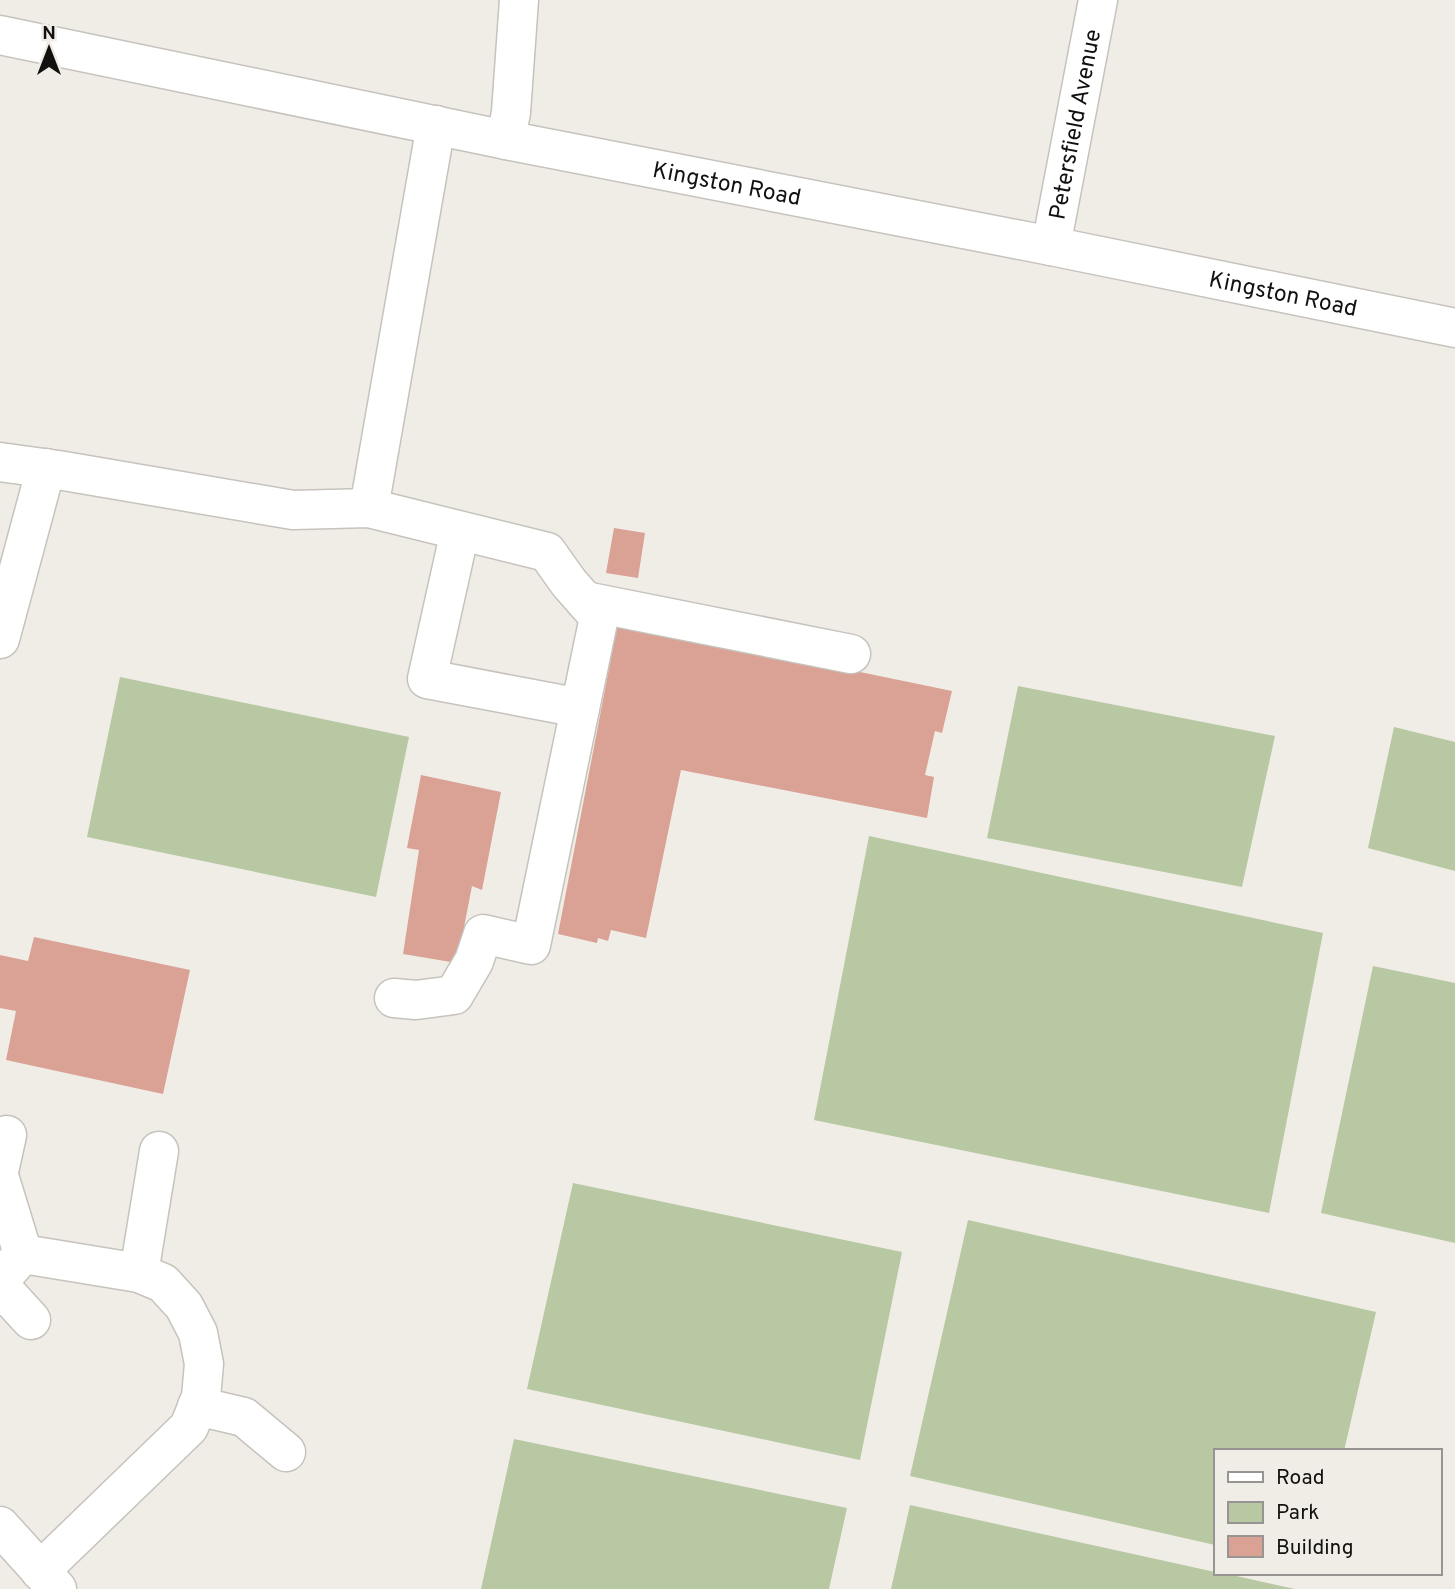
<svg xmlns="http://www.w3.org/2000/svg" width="1455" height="1589" viewBox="0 0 1455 1589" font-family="Overpass,sans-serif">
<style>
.green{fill:#b8c8a2}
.building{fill:#daa195}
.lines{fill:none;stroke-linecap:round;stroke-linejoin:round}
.minor-casing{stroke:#c6c3bd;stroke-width:41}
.minor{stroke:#fff;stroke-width:38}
.labels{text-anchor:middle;stroke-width:7;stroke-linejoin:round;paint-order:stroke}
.street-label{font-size:23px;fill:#12110f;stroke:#f0ede7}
</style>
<rect width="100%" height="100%" fill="#f0ede7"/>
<path class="green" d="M120,677L409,737L376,897L87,837Z
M1018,686L1275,736L1242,887L987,838Z
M1394,727L1455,742V871L1368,848Z
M869,836L1323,933L1269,1213L814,1120Z
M1373,966L1455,983V1243L1321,1213Z
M573,1183L902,1252L860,1460L527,1389Z
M968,1220L1376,1312L1344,1451H1215V1545L910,1476Z
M514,1439L847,1508L829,1589H481Z
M910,1505L1215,1572V1573H1223L1295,1589H891Z"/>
<path class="building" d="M614,528L645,533L638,578L606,573Z
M618,622L952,691L942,733L935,731L925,775L934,777L927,818L681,770L646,938L611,930L608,941L598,938L597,943L558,934Z
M421,775L501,792L482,890L472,886L457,963L403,954L419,850L407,848Z
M34,937L190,970L163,1094L6,1060L16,1011L0,1008V955L28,961Z"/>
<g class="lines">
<defs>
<g id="minor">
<path id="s1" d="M0,35L506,140L1051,246L1455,328"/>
<path d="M506,140L511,112L519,0"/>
<path id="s2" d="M1051,246L1098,0"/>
<path d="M0,462L58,470L293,510L369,508L547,552L569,583L599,617L531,945L483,934L474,961L454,995L416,1000L394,998"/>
<path d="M369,508L436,125"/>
<path d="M460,531L427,679L580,708"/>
<path d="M585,601L851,654"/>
<path d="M0,639L46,468"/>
<path d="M0,1167L7,1135"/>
<path d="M0,1179L23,1254L0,1280"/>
<path d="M23,1254L139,1273L163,1283L184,1306L198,1333L204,1364L201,1397L189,1427L40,1571"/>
<path d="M139,1273L159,1151"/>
<path d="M0,1286L31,1320"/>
<path d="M197,1406L244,1417L286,1452"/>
<path d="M0,1526L57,1589"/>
</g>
</defs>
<use href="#minor" class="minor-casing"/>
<use href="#minor" class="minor"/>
</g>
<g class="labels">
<g class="street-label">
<text dy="8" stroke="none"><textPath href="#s2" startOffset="124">Petersfield Avenue</textPath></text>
<text dy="8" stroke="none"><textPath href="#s1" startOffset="742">Kingston Road</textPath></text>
<text dy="8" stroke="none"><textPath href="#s1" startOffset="1309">Kingston Road</textPath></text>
</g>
</g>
<rect x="1214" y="1449" width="228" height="126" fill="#f0ede7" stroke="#979591" stroke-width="2"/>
<rect x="1228" y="1472" width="35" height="10" fill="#ffffff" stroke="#979591" stroke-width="2"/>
<text x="1276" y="1484" font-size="21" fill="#12110f">Road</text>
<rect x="1228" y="1502" width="35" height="21" fill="#b8c8a2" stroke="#979591" stroke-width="2"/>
<text x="1276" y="1519" font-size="21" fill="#12110f">Park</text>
<rect x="1228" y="1536" width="35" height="21" fill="#daa195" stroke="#979591" stroke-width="2"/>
<text x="1276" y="1554" font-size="21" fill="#12110f">Building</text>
<g transform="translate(49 49)" stroke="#f0ede7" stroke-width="5" paint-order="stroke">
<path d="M0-5L12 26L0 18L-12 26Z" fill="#12110f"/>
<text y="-10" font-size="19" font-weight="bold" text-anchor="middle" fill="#12110f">N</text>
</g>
</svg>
